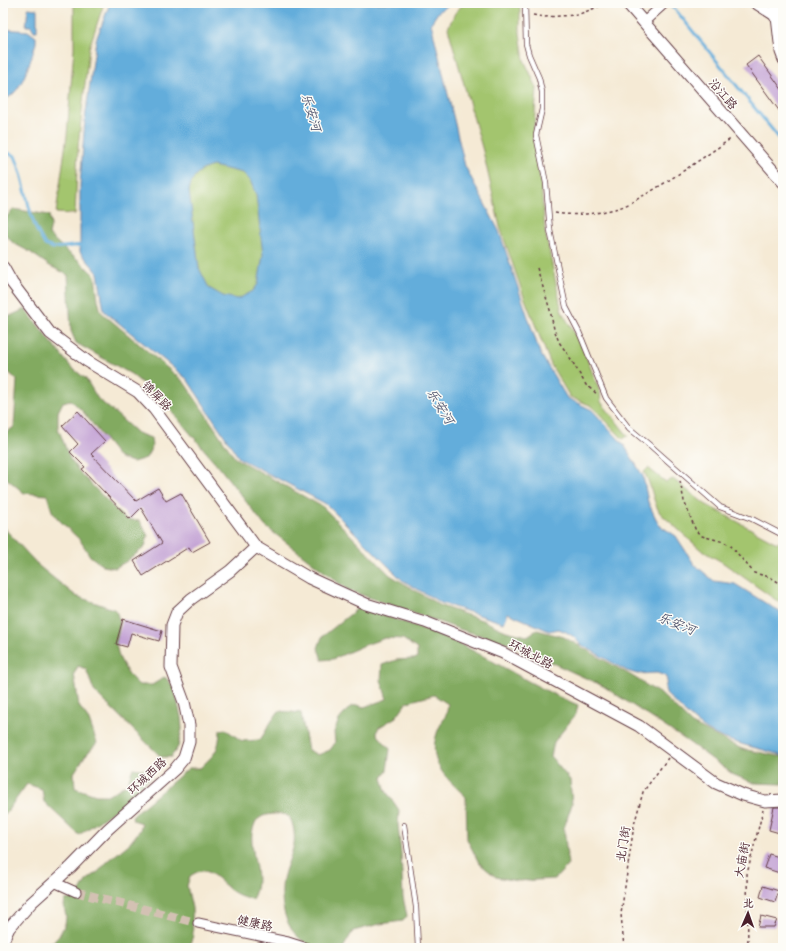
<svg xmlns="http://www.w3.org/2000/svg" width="786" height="951" viewBox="0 0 786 951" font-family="'Balsamiq Sans','LXGW WenKai TC',sans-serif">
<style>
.green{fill:#a3c56e;stroke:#76724c}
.forest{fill:#82aa61;stroke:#666446}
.water{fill:#63addb;stroke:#566683;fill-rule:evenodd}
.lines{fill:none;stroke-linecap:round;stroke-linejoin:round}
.stream{stroke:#63addb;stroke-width:3}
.building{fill:#c4a4d5}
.minor-tunnel{stroke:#d3c1b3;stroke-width:9;stroke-dasharray:9 4.5;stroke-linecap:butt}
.service-casing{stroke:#643d44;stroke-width:6}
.minor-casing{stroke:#643d44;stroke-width:11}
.tertiary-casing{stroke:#643d44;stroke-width:13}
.secondary-casing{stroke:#643d44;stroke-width:14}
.path{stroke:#643d44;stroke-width:1.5;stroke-dasharray:3 3;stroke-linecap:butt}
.service{stroke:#fff;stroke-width:4.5}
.minor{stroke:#fff;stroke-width:9}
.tertiary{stroke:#fff;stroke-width:11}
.secondary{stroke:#fff;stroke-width:12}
.labels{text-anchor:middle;stroke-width:3;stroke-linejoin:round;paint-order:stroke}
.street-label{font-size:12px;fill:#4a1f2b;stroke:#fdfcf7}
.water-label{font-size:13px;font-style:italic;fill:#545871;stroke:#fdfcf7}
</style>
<rect width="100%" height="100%" fill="#fdfcf7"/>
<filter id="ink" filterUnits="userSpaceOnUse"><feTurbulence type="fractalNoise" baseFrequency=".025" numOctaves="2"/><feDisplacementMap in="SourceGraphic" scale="8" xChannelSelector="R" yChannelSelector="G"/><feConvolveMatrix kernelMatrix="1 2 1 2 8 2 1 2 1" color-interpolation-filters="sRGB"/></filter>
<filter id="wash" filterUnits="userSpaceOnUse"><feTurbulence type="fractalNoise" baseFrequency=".012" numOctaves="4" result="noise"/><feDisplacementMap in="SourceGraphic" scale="16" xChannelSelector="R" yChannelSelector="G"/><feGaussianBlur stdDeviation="0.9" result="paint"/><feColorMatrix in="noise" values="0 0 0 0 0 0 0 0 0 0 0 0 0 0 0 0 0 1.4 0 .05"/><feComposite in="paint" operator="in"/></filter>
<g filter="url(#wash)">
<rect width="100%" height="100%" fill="#f5ead5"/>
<path class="green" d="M74,3H104L89,48L78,147L75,214L56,213L67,135L74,48Z
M464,3H520V33L524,60L537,88L533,137L541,184L545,231L562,312L582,346L600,392L601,402L628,436L623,439L592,406L570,397L551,365L523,294L500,227L483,151L448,28L455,13Z
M244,150L272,250L237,342L86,199Z
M648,468L666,482L673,479L705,504L775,542L783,543V605L722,562L701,550L660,513C652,500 652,485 644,472Z"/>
<path class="forest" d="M13,209L49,215L51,225L49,235L69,253L81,262L95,276L98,300L101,312L184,382L235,458L323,507L390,575L441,606L482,620L506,631L527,636L537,630L564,637L632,676L662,695L692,724L742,749L783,757V784L754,783L734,775L687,741L603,686L511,644L462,630L348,590L265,526L219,467L161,399L131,374L76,343L71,331L68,275L50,266L30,252L13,243L4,233L5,219Z
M25,309L71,367L86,379L98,399L115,413L137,433L151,438L152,447L146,458L133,462L119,458L84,413L71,400L63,402L58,412V428L70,459L81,474L125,519L140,521L148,536L145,547L127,561L115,568L103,566L90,556L80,540L58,519L52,511L47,495L24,493L6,478L3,467V438L4,434L14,427L17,380L3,367V312L10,316Z
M3,527L40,567L76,596L116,610L120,623L116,644L119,657L128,674L139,685H152L165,677L174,687L181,717L182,729L178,747L171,757H161L94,691L86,669L78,666L74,674L79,706L89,720L97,743L85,756L74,773L75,788L96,795H109L127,784L133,768L150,770L151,776L125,803L79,835L44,802L42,789L27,784L3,817Z
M358,608L368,610C394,619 420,627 446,638C491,657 532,687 578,705L576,714L554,742L551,757L570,780L572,804L564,828L568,865L555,879L518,881L496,877L479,863L467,839L466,797C447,778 427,764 437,733C441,721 447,719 448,704L434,695L407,702L396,717L378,728L377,734L390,749L387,771L382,778L386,791L399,810L398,825L401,854L403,897L407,916L403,921L380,924L353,931L343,948C333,948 319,949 310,945C285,934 279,903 283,879C285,867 292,856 294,844C295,836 294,823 289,817C285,812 269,814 263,816C261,817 258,819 256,821C254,825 253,829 252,833C250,854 264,880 252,899C242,897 233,893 226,886C220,881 213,873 205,871C200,870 195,873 190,876L187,886L192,908L193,936L188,948H24L38,944L53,942L59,936L65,924L66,917L64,906L65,900L76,898L86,881L99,871L107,862L130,843L140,830L142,823L133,820L132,816L189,768H200C215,754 219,751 220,730L225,729L242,741L260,740C267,730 271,720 279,711L301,713L308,750L318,755L330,750L335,743L334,732L339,720L350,707L357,705L364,707L387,699L381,680L382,665L396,660L414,659L417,658V649L403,639L385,638L365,645L333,659L322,660L318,648L322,637Z"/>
<path class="water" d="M110,3H452L439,11L431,23L465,166L499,231L540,353L567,398L592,410L624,445L643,476L648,502L659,525L676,536L694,564L714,581L735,584L783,614V756C758,747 730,744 707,730C693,721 679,706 667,695L665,689L667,680L665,676L657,673L637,674L627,671L580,644L574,637L566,632L559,629L549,631L508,613L504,623L441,603L402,580L326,504L239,458L187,379L104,311L98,273L80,252V185L85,119L96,40ZM213,166L243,173L250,180L256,195L263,255L258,284L253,291L238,299L223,296L209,288L199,268L189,191C192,176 198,170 213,166Z
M28,8L37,9V31H34L31,26H26Z
M3,23V29L28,31L36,37V43C31,58 21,98 3,99Z"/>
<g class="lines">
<path class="stream" d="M670,3L783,143
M3,151L15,156C25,179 26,203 35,226C37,232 42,239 45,245L53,248L83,245"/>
</g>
<g id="blocks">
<path class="building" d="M758,56L783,91V116L746,65Z
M78,411L105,441L91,454L136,501L158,488L166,501L181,493L210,542L192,552L189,547L143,576L134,561L162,543L141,508L130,519L82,469L85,467L70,452L78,444L62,426Z
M123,619L162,631L159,641L131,633L127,647L116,644Z
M774,807H783V834L769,830Z
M769,854L783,858V874L764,868Z
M763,886L779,891L775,902L760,897Z
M761,916L777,920L774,927H758Z"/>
</g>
</g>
<g filter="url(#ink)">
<use href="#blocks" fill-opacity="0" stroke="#643d44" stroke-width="1"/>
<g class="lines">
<path class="minor-tunnel" d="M76,892L198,923"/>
<defs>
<path id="service" d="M525,3L526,44L529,55L539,78L542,92V109L536,135L546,183L550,230L566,307L579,332L606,398L629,428L652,447L720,507L752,519L783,535
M404,825L416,907L418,948"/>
<path id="minor" d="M754,3L776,17L780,52L783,60
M644,22L665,3
M54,882L76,892
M198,923L288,942L307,948"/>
<path id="tertiary" d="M627,3L783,182
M3,267L12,283L50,333L87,361L138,392L154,409L256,547L309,578L366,604L425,622L503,653L639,726L716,783L743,795L765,801L783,800
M3,941L9,928L31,903L71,867L108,829L175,769L184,758L189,742V725L184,702L171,667L172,625L177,612L191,599L230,571L256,547"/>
<path id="secondary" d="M775,3L776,17"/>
</defs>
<use href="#service" class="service-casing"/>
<use href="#minor" class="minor-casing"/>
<use href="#tertiary" class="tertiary-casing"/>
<use href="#secondary" class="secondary-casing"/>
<path class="path" d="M533,15L544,17L577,15L608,3
M555,213C575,216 595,214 615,209C627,206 637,199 648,193C677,176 704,157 732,138
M537,268L550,310L554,329L559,342L569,356L586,385L597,394
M680,481L684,501L696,531L702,536L724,542L731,546L754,573L770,577L783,585
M624,948L621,914L634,825L643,792L668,758
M748,948L747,874L763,810"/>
<use href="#service" class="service"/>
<use href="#minor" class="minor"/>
<use href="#tertiary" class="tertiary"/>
<use href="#secondary" class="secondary"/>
</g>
</g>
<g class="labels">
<g class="street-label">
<text transform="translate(723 94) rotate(49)" y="4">沿江路</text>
<text transform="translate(157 396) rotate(46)" y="4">锦屏路</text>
<text transform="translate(531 654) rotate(28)" y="4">环城北路</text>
<text transform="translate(147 776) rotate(-43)" y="4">环城西路</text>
<text transform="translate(623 844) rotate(-81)" y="4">北门街</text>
<text transform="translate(742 860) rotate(-79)" y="4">大庙街</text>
<text transform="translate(255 923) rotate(12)" y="4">健康路</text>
</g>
<g class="water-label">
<text transform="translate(312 112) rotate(73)" y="5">乐安河</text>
<text transform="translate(441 406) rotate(58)" y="5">乐安河</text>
<text transform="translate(677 623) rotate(22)" y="5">乐安河</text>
</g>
</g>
<rect width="786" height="951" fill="none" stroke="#fdfcf7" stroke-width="16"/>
<g transform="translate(748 913) rotate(2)" stroke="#fdfcf7" stroke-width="3" paint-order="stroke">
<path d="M0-3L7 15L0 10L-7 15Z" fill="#4a1f2b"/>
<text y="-6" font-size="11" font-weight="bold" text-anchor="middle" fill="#4a1f2b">北</text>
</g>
</svg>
